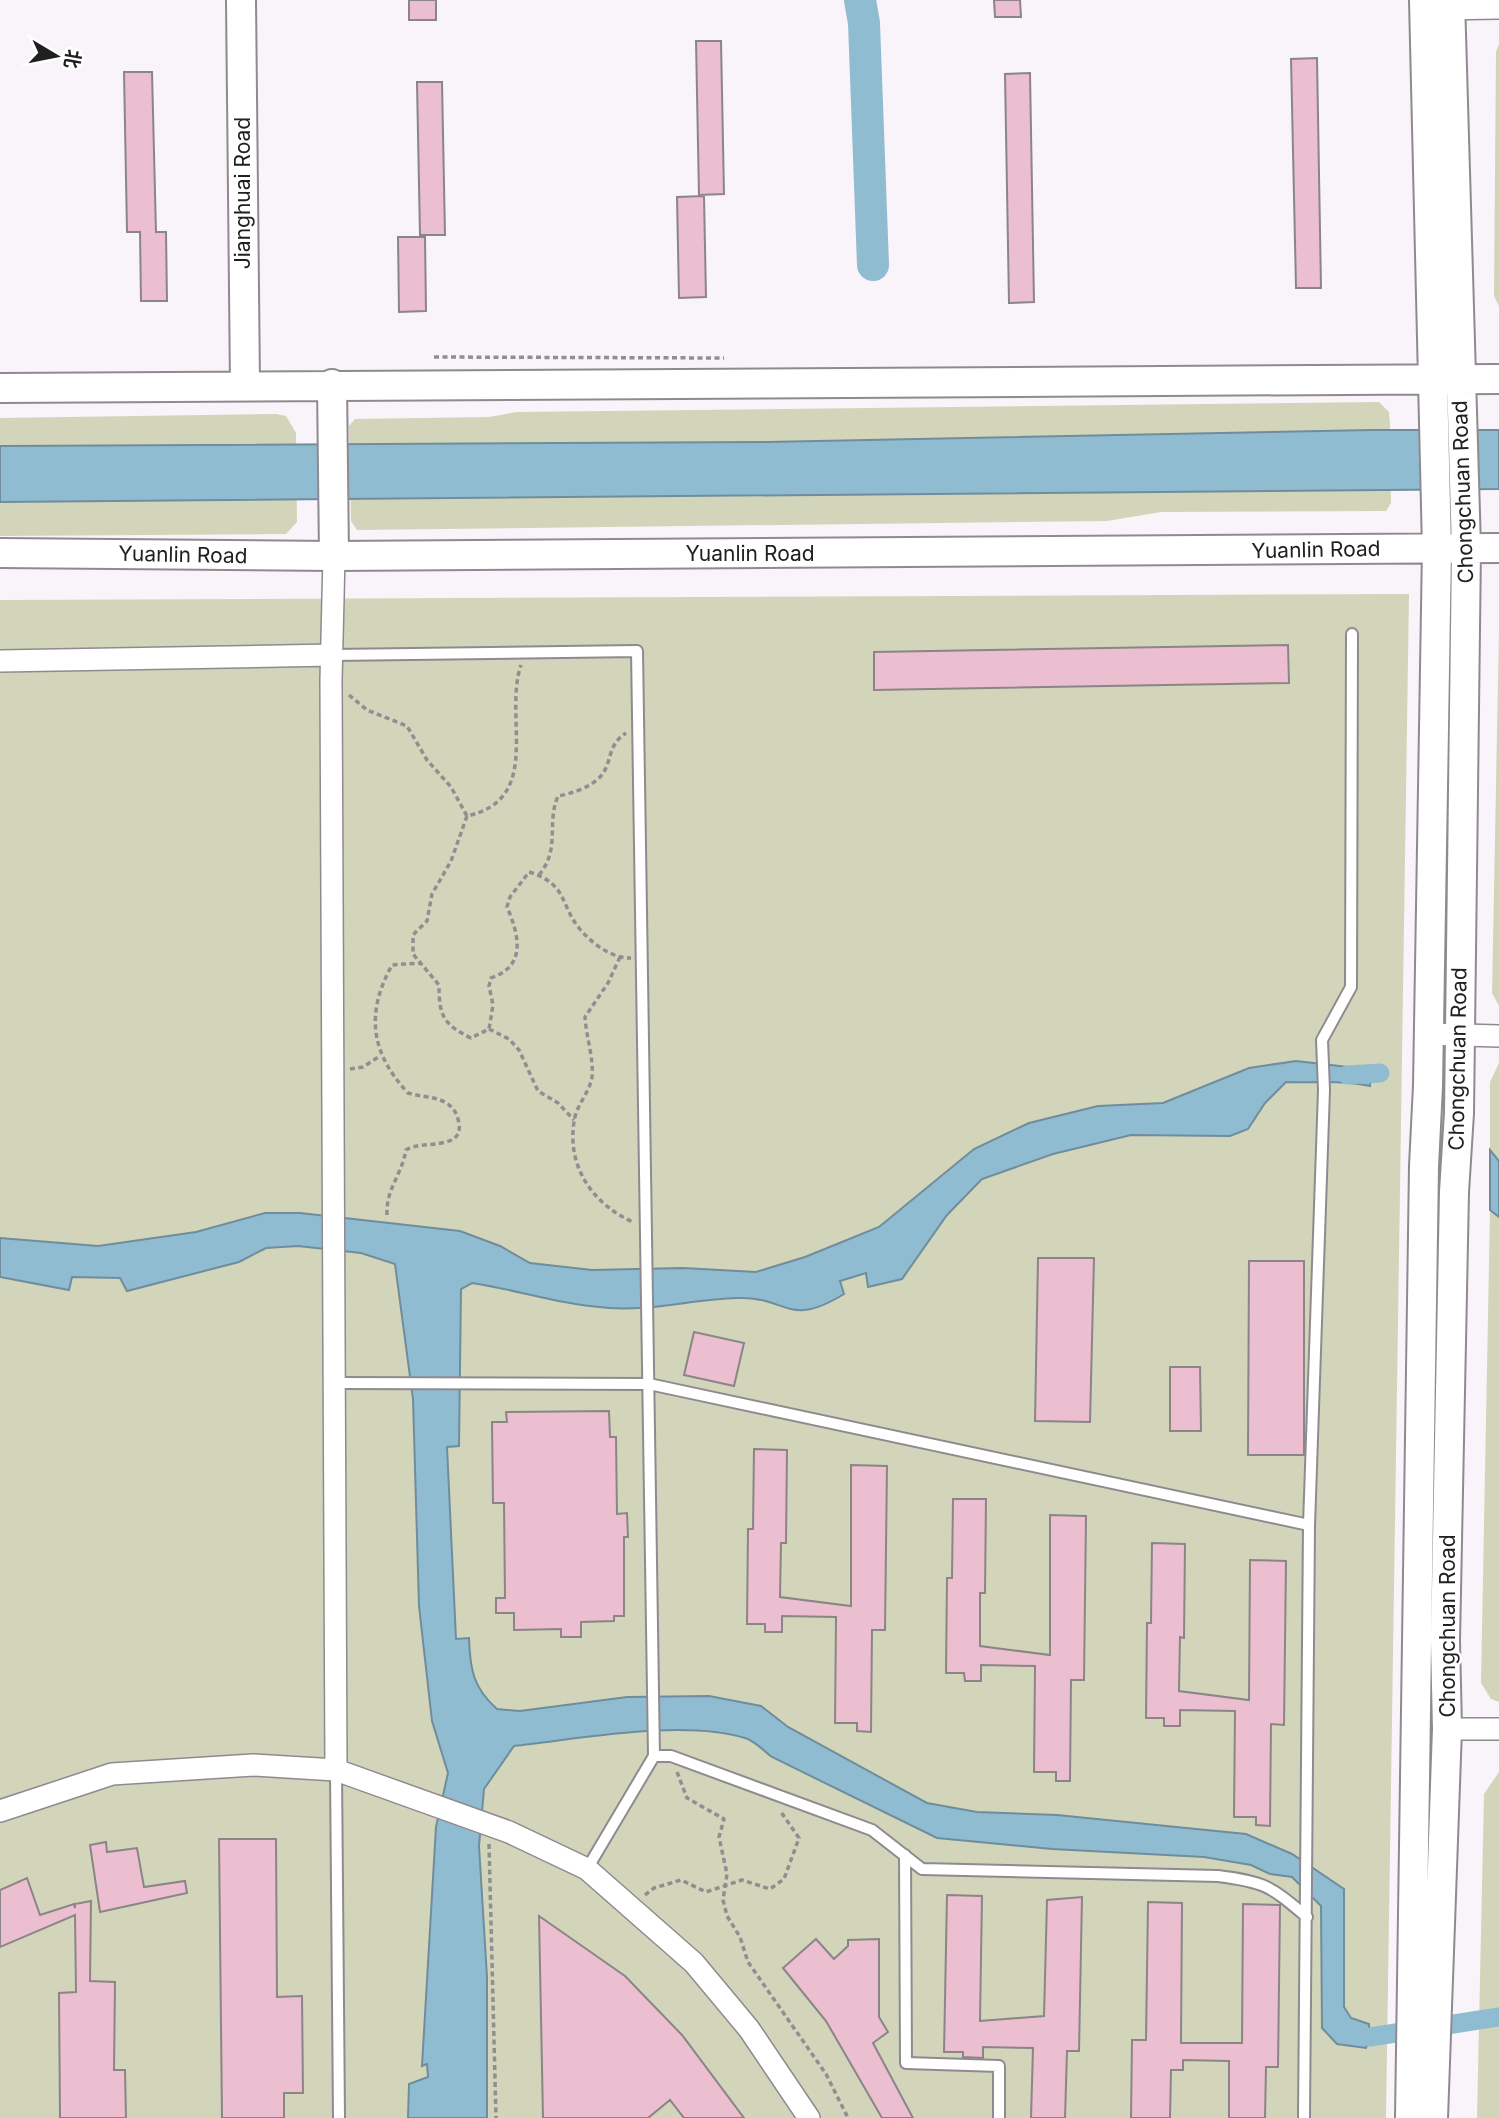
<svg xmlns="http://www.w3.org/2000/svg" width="1499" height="2118" viewBox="0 0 1499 2118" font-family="Inter,'Noto Sans SC',sans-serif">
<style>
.green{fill:#d2d5b9}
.water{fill:#90bcd1;stroke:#6f8d9c;stroke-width:2}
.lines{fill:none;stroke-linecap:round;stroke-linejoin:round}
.canal{stroke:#90bcd1;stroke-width:19}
.river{stroke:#90bcd1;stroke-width:32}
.building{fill:#ebbed0;stroke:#8b8587;stroke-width:2}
.lane-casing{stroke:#8f8a8f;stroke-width:14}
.street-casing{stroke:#8f8a8f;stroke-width:24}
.secondary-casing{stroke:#8f8a8f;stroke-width:32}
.path{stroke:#918e91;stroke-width:3.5;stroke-dasharray:5 3.5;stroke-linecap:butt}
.lane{stroke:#fff;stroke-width:10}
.street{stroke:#fff;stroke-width:21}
.secondary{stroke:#fff;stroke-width:28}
.labels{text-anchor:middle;stroke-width:5;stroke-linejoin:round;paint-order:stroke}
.street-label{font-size:21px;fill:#212021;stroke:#fff}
</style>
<rect width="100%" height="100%" fill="#f9f4f9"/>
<path class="green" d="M1499,44V306L1494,296L1496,52Z
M1379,402L1389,412L1390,424L1391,503L1386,511L1161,512L1107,521L357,530L351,521L349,426L355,419L489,417L517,412Z
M276,414L286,416L296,433L297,522L286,534L0,536V418Z
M1409,594L1386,2118H0V600Z
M1499,631V1006L1492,993Z
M1499,1063V1161L1490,1150V1082Z
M1490,1210L1499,1217V1702L1491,1699L1481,1683Z
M1499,1772V2118H1477L1484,1794Z"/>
<path class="water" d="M1372,430H1499V489L0,502V446L767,442Z
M1296,1061L1348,1067L1371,1073L1370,1086C1343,1080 1314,1083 1286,1082L1265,1103L1248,1129L1230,1136L1131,1135L1053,1154L982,1179L947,1215L902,1279L868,1287L866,1273L840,1281L844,1294C787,1329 788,1296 737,1298C695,1299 652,1311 609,1308C562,1305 518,1290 472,1283L461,1289L459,1446L447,1447L456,1639L469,1638C470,1669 473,1688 497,1709L520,1711L627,1697L709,1696L761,1706L788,1727L927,1803L977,1812L1057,1815L1246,1834L1292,1854L1344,1889V2007L1351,2018L1369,2024L1370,2037L1366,2048L1337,2044L1322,2028L1321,1906L1292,1877L1270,1874L1251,1865L1204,1857L1052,1849L937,1838L772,1757C764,1751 755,1741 745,1738C682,1719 580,1739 514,1746L484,1789L479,1846L487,1977V2118H408L409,2084L428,2077L427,2064L422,2066L436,1827L448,1773L432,1721L419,1606L413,1399L395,1264L361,1253L298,1246L266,1248L239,1262L127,1291L120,1278L72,1277L69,1290L0,1277V1238L98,1246L196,1232L265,1213H300L460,1231L500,1246L530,1263L592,1270L683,1268L756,1272L805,1257L879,1227L974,1149L1029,1123L1098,1106L1163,1103L1249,1068Z
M1490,1150L1499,1161V1217L1490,1210Z"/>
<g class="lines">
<path class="canal" d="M1347,1075L1380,1073
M1370,2037L1499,2017"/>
<path class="river" d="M860,0L864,23L873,265"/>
</g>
<path class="building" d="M409,0H436V20H409Z
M994,0H1020L1021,17H995Z
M696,41H721L724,194L699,195Z
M1317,58L1321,288H1296L1291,59Z
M124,72H152L156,232H166L167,301H141L140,232H127Z
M1030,73L1034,302L1009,303L1005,74Z
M417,82H442L445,235H420Z
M704,196L706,297L679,298L677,197Z
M398,237H425L426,311L399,312Z
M1288,645L1289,683L874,690V652Z
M1038,1258H1094L1090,1422L1035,1421Z
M1249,1261H1304V1455H1248Z
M694,1332L744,1343L734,1386L684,1375Z
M1170,1367H1200L1201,1431H1170Z
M609,1411L610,1437H616L617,1514L627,1513L628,1537H624V1616H614V1621L581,1622V1637H561V1629L514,1630V1613H496V1598H505L504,1503H493L492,1422H507L506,1412Z
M754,1449L787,1450L786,1543H781L780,1597L851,1606V1465L887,1466L885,1630H872L871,1732L857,1731V1723H835L836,1617L782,1616V1632H765V1624H747L748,1529H753Z
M953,1499H986L985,1593H980V1646L1050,1655V1515L1086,1516L1084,1680H1071L1070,1781H1056V1772H1034L1035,1666L981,1665V1681H965L964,1673H946L947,1578H952Z
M1152,1543L1185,1544L1184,1638L1180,1637L1179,1691L1249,1700L1250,1560L1286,1561L1284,1725L1271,1724L1270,1826L1256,1825V1817H1234L1235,1711L1180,1710V1726H1164V1718H1146L1147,1623H1151Z
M219,1839H276L277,1997L302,1996L303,2093H284V2118H222Z
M106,1842L107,1852L137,1848L144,1887L185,1881L187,1893L100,1912L90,1845Z
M27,1878L40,1915L74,1904L75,1908V1904L91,1901L90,1981L115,1982L114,2070H125L126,2118H60L59,1993L76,1992L75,1915L0,1947V1890Z
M947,1895L982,1896L980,2021L1044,2016L1047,1900L1082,1897L1079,2051H1067L1065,2118H1031L1033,2048L983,2047V2058L963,2057V2052H944Z
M1148,1902L1182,1903L1181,2043H1242L1243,1904L1280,1905L1278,2067H1266L1265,2118H1229V2061L1183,2060V2070H1171L1170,2118H1131L1132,2040H1146Z
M539,1916L625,1976L682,2035L744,2118H684L670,2100L648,2118H543Z
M816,1939L834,1959L848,1946V1940L879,1939V2017L888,2032L873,2043L913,2118H882L826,2021L783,1968Z"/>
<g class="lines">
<defs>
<path id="lane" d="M333,655L637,651L654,1756L587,1869
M335,1383L649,1384L1309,1525
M654,1756H671L872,1830L922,1869L1218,1876C1266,1882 1270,1886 1307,1917
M336,1770L339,2118
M905,1855L906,2063L999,2066V2118
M1304,2118L1309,1525L1324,1090L1322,1040L1351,987L1352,634"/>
<path id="street" d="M1438,9L1499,8
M334,556L331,680L336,1770
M0,661L333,655
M1428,1034L1499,1036
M1447,1729H1499
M0,1811L112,1774L253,1765L336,1770L509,1832L587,1869L694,1963L749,2029L809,2118"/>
<path id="secondary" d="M241,0L245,385
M332,384L334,556
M0,388L1499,379
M0,553L334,556L1499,548
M1410,2118L1424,1166L1428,1086L1437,549L1424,0
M1433,2118L1447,1729L1445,1641L1454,1192L1459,1113L1466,548L1450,0"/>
</defs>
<use href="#lane" class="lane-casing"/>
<use href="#street" class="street-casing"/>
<use href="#secondary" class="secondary-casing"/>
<path class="path" d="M434,357L724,358
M349,695L367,710L407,726L427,760L451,787L467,816C544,799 503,717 521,665
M467,816L451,861L432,894L427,921L413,935V954L439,985C439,1016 443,1024 471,1038L489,1029L493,1005L489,986L491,978C527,966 519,935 507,907L510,897L529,872C568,884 560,905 579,928C590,942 612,959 631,958
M539,875C561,848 546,824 558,796C571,794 591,787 600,777C613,763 606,746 626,733
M620,957L608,983L585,1017C586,1036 594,1059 592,1077C589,1094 576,1105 574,1122C567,1166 592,1204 633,1222
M489,1029L509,1039L519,1050L538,1091L558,1103L574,1120
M350,1069L363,1067L380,1056
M387,1215C386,1188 401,1177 406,1150C420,1139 468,1153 458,1119C451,1095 428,1099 408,1093C371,1053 365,1014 392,965L420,963
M677,1772L687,1798L724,1819L719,1837L727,1874L723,1900L727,1916L740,1937L748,1962L826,2074L848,2118
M489,1844L496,2118
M645,1895L654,1888L681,1880L706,1892L742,1880L770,1889L784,1879L799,1838L781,1812"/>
<use href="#lane" class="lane"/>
<use href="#street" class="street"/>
<use href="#secondary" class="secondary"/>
</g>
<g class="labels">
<g class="street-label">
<text transform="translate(243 193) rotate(-90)" y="7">Jianghuai Road</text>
<text transform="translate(1463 492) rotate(-92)" y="7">Chongchuan Road</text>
<text transform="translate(1316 550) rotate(-1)" y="7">Yuanlin Road</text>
<text x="750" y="561">Yuanlin Road</text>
<text transform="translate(183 555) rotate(1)" y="7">Yuanlin Road</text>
<text transform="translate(1458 1059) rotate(-89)" y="7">Chongchuan Road</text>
<text transform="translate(1448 1626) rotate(-90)" y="7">Chongchuan Road</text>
</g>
</g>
<g transform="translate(56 56) rotate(100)" stroke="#ffffff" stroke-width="5" paint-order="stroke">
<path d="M0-5L12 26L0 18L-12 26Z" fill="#212021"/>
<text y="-10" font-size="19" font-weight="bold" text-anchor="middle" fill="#212021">北</text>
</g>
</svg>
